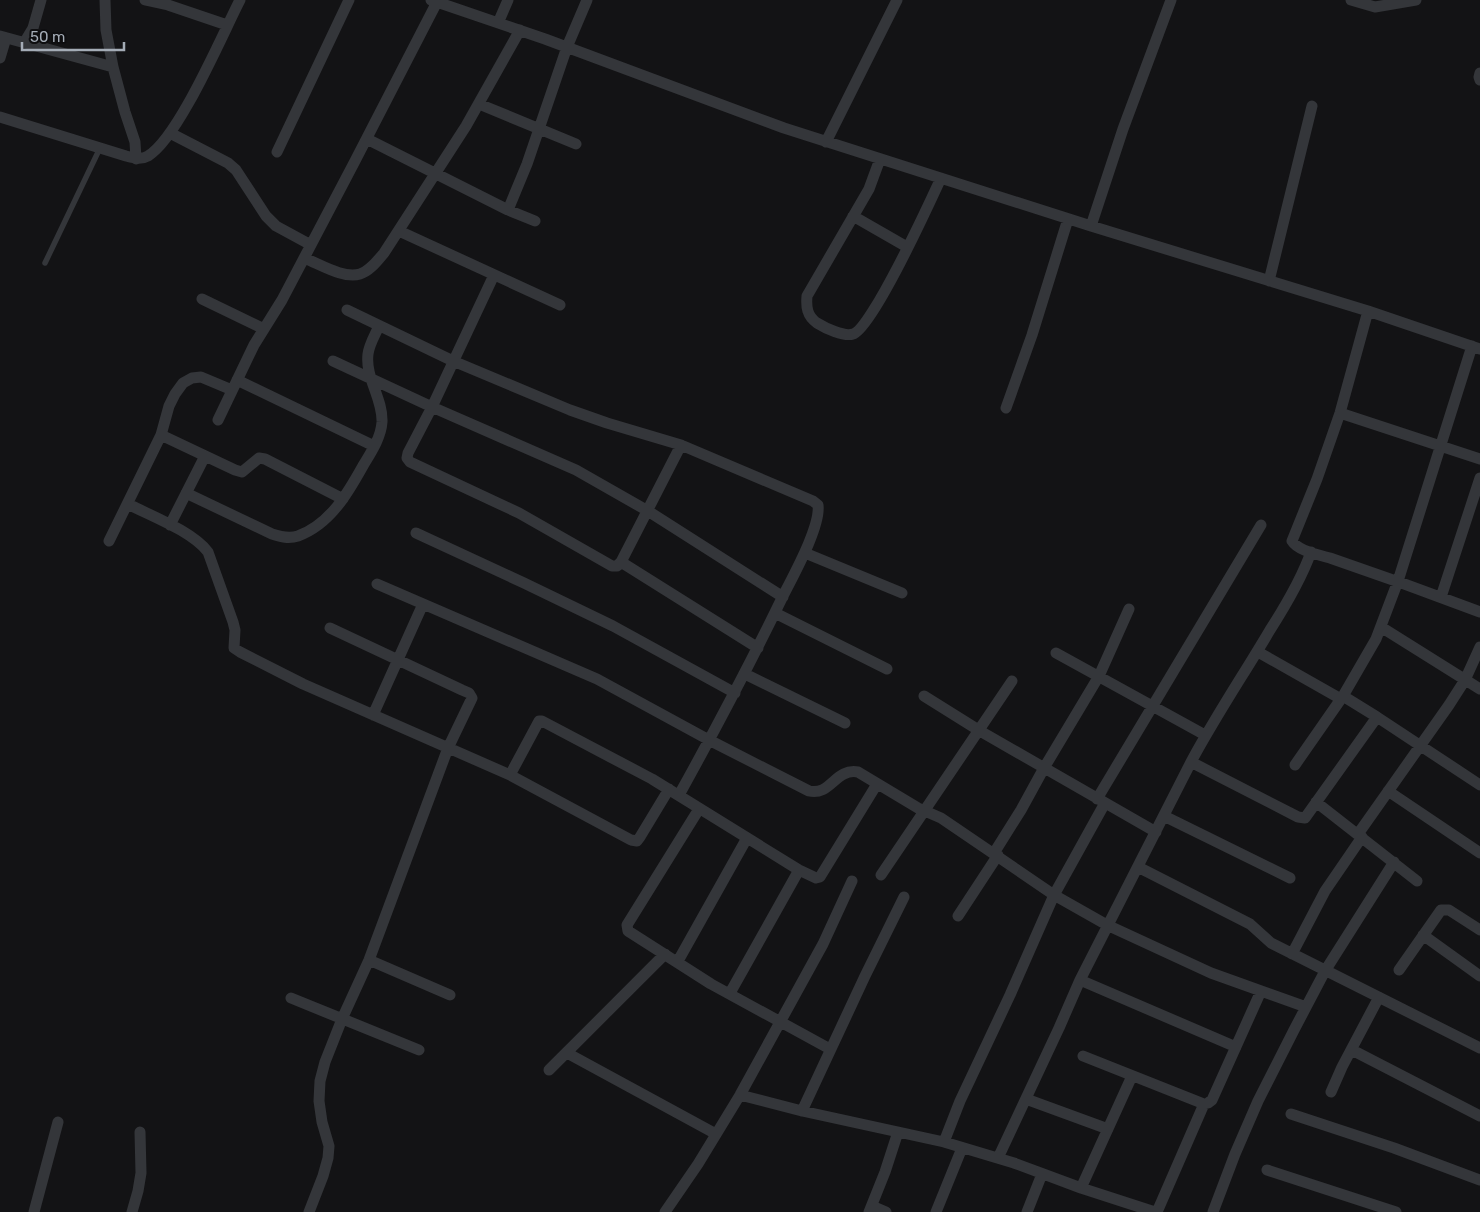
<svg xmlns="http://www.w3.org/2000/svg" width="1480" height="1212" viewBox="0 0 1480 1212" font-family="Rubik,sans-serif">
<style>
.lines{fill:none;stroke-linecap:round;stroke-linejoin:round}
.lane{stroke:#34363a;stroke-width:5.5}
.street{stroke:#34363a;stroke-width:11}
</style>
<rect width="100%" height="100%" fill="#131315"/>
<g class="lines">
<path class="lane" d="M45,263L100,148"/>
<path class="street" d="M105,0L106,30L113,67L125,112L135,142L136,159
M145,0L168,5L227,25
M431,0L545,39L784,128L1091,226L1368,311L1480,349
M1351,0L1375,7L1416,0
M498,23L508,0
M0,36L113,67
M24,43L33,28L41,0
M0,58L6,38
M1480,73L1479,77L1480,80
M479,104L576,144
M0,117L126,156C134,158 141,160 148,156C179,137 222,35 240,0
M170,133L228,163L236,170L266,216L276,226L311,245
M367,139L508,210L535,221
M826,142L897,0
M277,152L349,0
M880,159L869,189L807,296C806,307 807,316 817,323C825,328 844,337 853,334C871,330 930,202 941,178
M508,210L527,164L567,47L587,0
M853,216L907,247
M1091,226L1123,129L1171,0
M399,231L560,305
M304,258C320,264 343,279 360,274C370,271 378,260 384,253L466,126L520,30
M494,275L432,407L408,453L407,458L410,462L519,513L612,566H617L621,562L681,445
M1269,281L1312,106
M202,299L264,329
M347,310L453,361L570,410L607,423L681,445L813,501L818,505C821,526 793,576 783,596C750,664 715,730 679,795
M1368,311L1340,413L1317,479L1292,541C1298,551 1319,555 1330,558C1380,575 1430,593 1480,612
M333,361L432,407L576,470L648,511L783,597
M237,380L374,446
M1006,408L1032,335L1068,219
M1340,413L1480,459
M218,420L254,345L282,300L355,161L437,2
M161,435L235,470L242,472L259,458L265,459L343,499
M186,493L272,534C281,537 289,539 298,536C331,524 349,491 364,464C372,451 381,437 382,422C383,398 365,378 368,354C369,345 375,335 379,326
M128,504C151,516 192,531 208,552L233,622L235,630L234,648L240,652L303,684L510,775L631,840L637,841L640,837L669,789
M170,525L205,456
M416,533L524,583L613,626L735,693
M109,541L161,435L169,406L175,394L183,383L192,378L201,377L232,390
M805,553L902,593
M621,562L758,648
M377,584L597,679L709,740L809,791C831,796 835,768 858,772L918,808L941,818L1054,895L1107,925L1211,973L1306,1007
M1441,597L1480,478
M775,613L887,669
M1381,627L1480,689
M1258,652L1341,699
M1056,653L1205,735
M745,674L845,723
M924,696L980,731L1156,832
M1343,696L1377,717L1480,785
M373,715L423,604
M1191,762L1298,817L1305,818L1377,717
M1295,765L1343,696L1376,639L1398,581L1472,346
M510,775L539,721H542L652,779L799,870L816,878L820,877L877,784
M1388,791L1480,853
M1097,799L1261,525
M1316,802L1417,881
M699,809L627,925L628,931L711,984L830,1049
M1164,816L1290,878
M1358,834L1449,705L1465,680L1480,647
M994,853L1021,810L1044,768L1099,676L1129,609
M1138,867L1250,924L1271,943L1480,1048
M881,875L1012,681
M958,916L998,855
M1423,935L1480,976
M1292,954L1325,891L1362,837
M369,960L450,995
M678,961L747,838
M1399,970L1441,910H1449L1480,930
M1080,980L1236,1047
M730,993L799,870
M291,998L419,1050
M1352,1050L1480,1116
M567,1053L716,1134
M1083,1056L1204,1104L1208,1103L1212,1100L1261,991
M549,1070L665,954
M1331,1092L1342,1067L1379,997
M740,1095L802,1111L944,1142L1014,1163L1081,1188L1155,1212
M1026,1099L1108,1129
M802,1111L865,976L904,897
M1291,1114L1394,1148L1480,1180
M944,1142L960,1101L1010,995L1054,895L1105,803
M998,1158L1059,1028L1080,980L1191,762C1215,717 1244,674 1270,630C1286,605 1301,580 1311,552
M1267,1170L1396,1212
M1081,1188L1132,1076
M872,1206L886,1212
M34,1212L58,1122
M132,1212L138,1191L141,1173L140,1132
M309,1212L323,1176L328,1158L329,1146L322,1122L319,1101L320,1081L325,1062L342,1019L369,960L448,748L472,698L469,693L462,690L330,628
M665,1212L698,1164L740,1095L823,944L852,881
M869,1212L885,1172L898,1132
M936,1212L962,1148
M1027,1212L1042,1174
M1157,1212L1204,1104
M1213,1212L1235,1154L1258,1101L1294,1030L1325,971L1394,862"/>
</g>
<path d="M22 42v8h102v-8" fill="none" stroke="#a4acb6" stroke-width="2.5"/>
<text x="30" y="42" font-size="15" fill="#a4acb6" stroke="#0e0e10" stroke-width="4" paint-order="stroke">50 m</text>
</svg>
